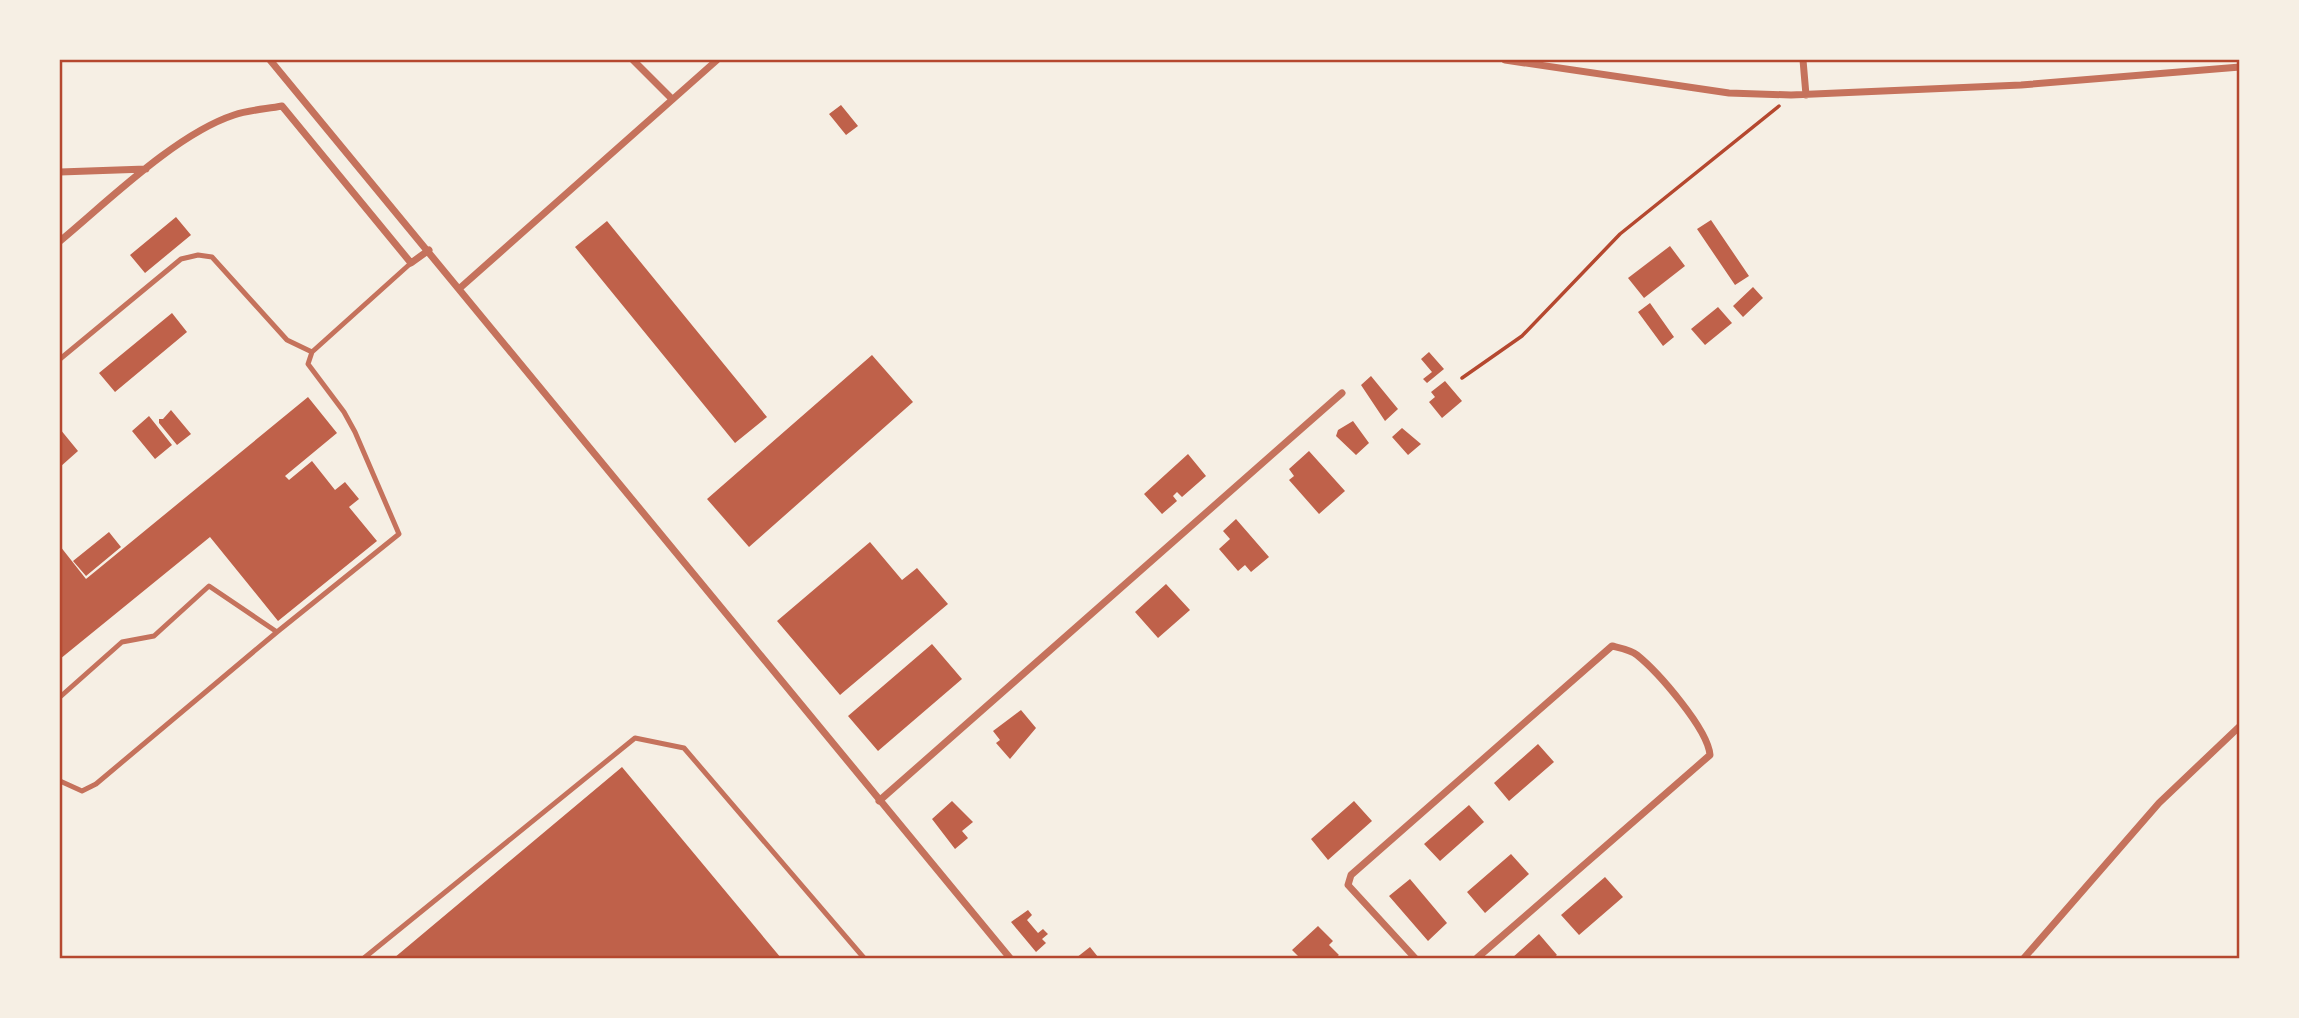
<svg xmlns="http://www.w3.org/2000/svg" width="2299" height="1018" viewBox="0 0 2299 1018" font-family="Montserrat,sans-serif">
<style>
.building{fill:#bf614a}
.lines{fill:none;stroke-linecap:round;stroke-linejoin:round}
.path{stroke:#b5482f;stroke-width:3.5}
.service{stroke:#c5725c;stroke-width:5}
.minor{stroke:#c5725c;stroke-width:7}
.neatline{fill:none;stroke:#b5482f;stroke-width:2.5}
</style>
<rect width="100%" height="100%" fill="#f6efe4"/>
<path class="building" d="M841,105L858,126L846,135L829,114Z
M176,217L191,235L145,273L130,255Z
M1711,220L1749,276L1735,285L1697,229Z
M607,221L767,417L735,443L575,247Z
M1670,246L1685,266L1644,298L1628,278Z
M1753,287L1763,298L1743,317L1733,306Z
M1650,303L1674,337L1663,346L1638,312Z
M1718,307L1732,323L1705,345L1691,329Z
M172,313L187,332L115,392L99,373Z
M1429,352L1444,369L1427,383L1423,379L1432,372L1421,359Z
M872,355L913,402L749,547L707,499Z
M1371,376L1398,409L1385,421L1361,385Z
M1445,381L1462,401L1442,418L1429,402L1435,397L1431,392Z
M308,397L337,433L285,476L289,480L312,461L335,490L345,482L359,499L349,507L377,541L278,621L210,537L60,659V546L86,579Z
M171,410L191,434L177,445L159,423V419H163Z
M149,416L172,445L155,459L132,431Z
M1353,421L1369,443L1356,455L1336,436L1338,430Z
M1402,428L1421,444L1408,455L1392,437Z
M60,429L78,451L60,467Z
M1309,451L1345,491L1319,514L1289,480L1294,476L1289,469Z
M1188,454L1206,476L1182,497L1177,492L1173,496L1177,501L1162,514L1144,494Z
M1236,519L1269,557L1251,572L1245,565L1238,571L1219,549L1230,539L1223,531Z
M109,532L121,547L86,576L73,561Z
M870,542L902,580L917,568L948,604L840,695L777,621Z
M1166,584L1190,610L1158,638L1135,612Z
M932,644L962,679L878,751L848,716Z
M1021,710L1036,728L1010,759L996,743L1000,740L993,731Z
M1538,744L1554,762L1509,801L1494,783Z
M622,767L781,958H394Z
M952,801L973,822L962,831L968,838L955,849L932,819Z
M1354,801L1372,821L1328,860L1311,839Z
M1469,805L1484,822L1440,861L1424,844Z
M1511,854L1529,874L1485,913L1467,892Z
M1605,877L1623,897L1579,935L1561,915Z
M1410,879L1447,923L1428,941L1389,896Z
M1028,910L1032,915L1027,920L1038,933L1043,929L1048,934L1042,939L1046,943L1036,952L1011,922Z
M1318,926L1333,941L1329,945L1339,955L1335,958H1300L1292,950Z
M1539,934L1557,955L1553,958H1512Z
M1090,947L1098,957L1076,958Z"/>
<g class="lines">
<path class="path" d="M1462,378L1522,336L1620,234L1779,106"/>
<path class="service" d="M60,359L181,259L198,255L212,257L287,340L312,352
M60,697L122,642L154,636L209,586L277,632L399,534L355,432L344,412L308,364L312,352L411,263
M60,781L82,791L96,784L277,632
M364,958L635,738L684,748L864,958"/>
<path class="minor" d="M270,60L1010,958
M633,60L672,99
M1505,60L1729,93L1791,95L2021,85L2240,67
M1803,60L1806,95
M60,172L146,169
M60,241C107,202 176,134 234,115C249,110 266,109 282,106L411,263L429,250
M460,288L717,60
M879,801L1342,393
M1415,958L1348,885L1351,875L1612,646C1620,648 1631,650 1637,655C1658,672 1708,729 1710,755L1477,958
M2024,958L2159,803L2240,726"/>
</g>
<rect width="2299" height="1018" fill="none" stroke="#f6efe4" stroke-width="122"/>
<rect x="61" y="61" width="2177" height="896" class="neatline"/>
</svg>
